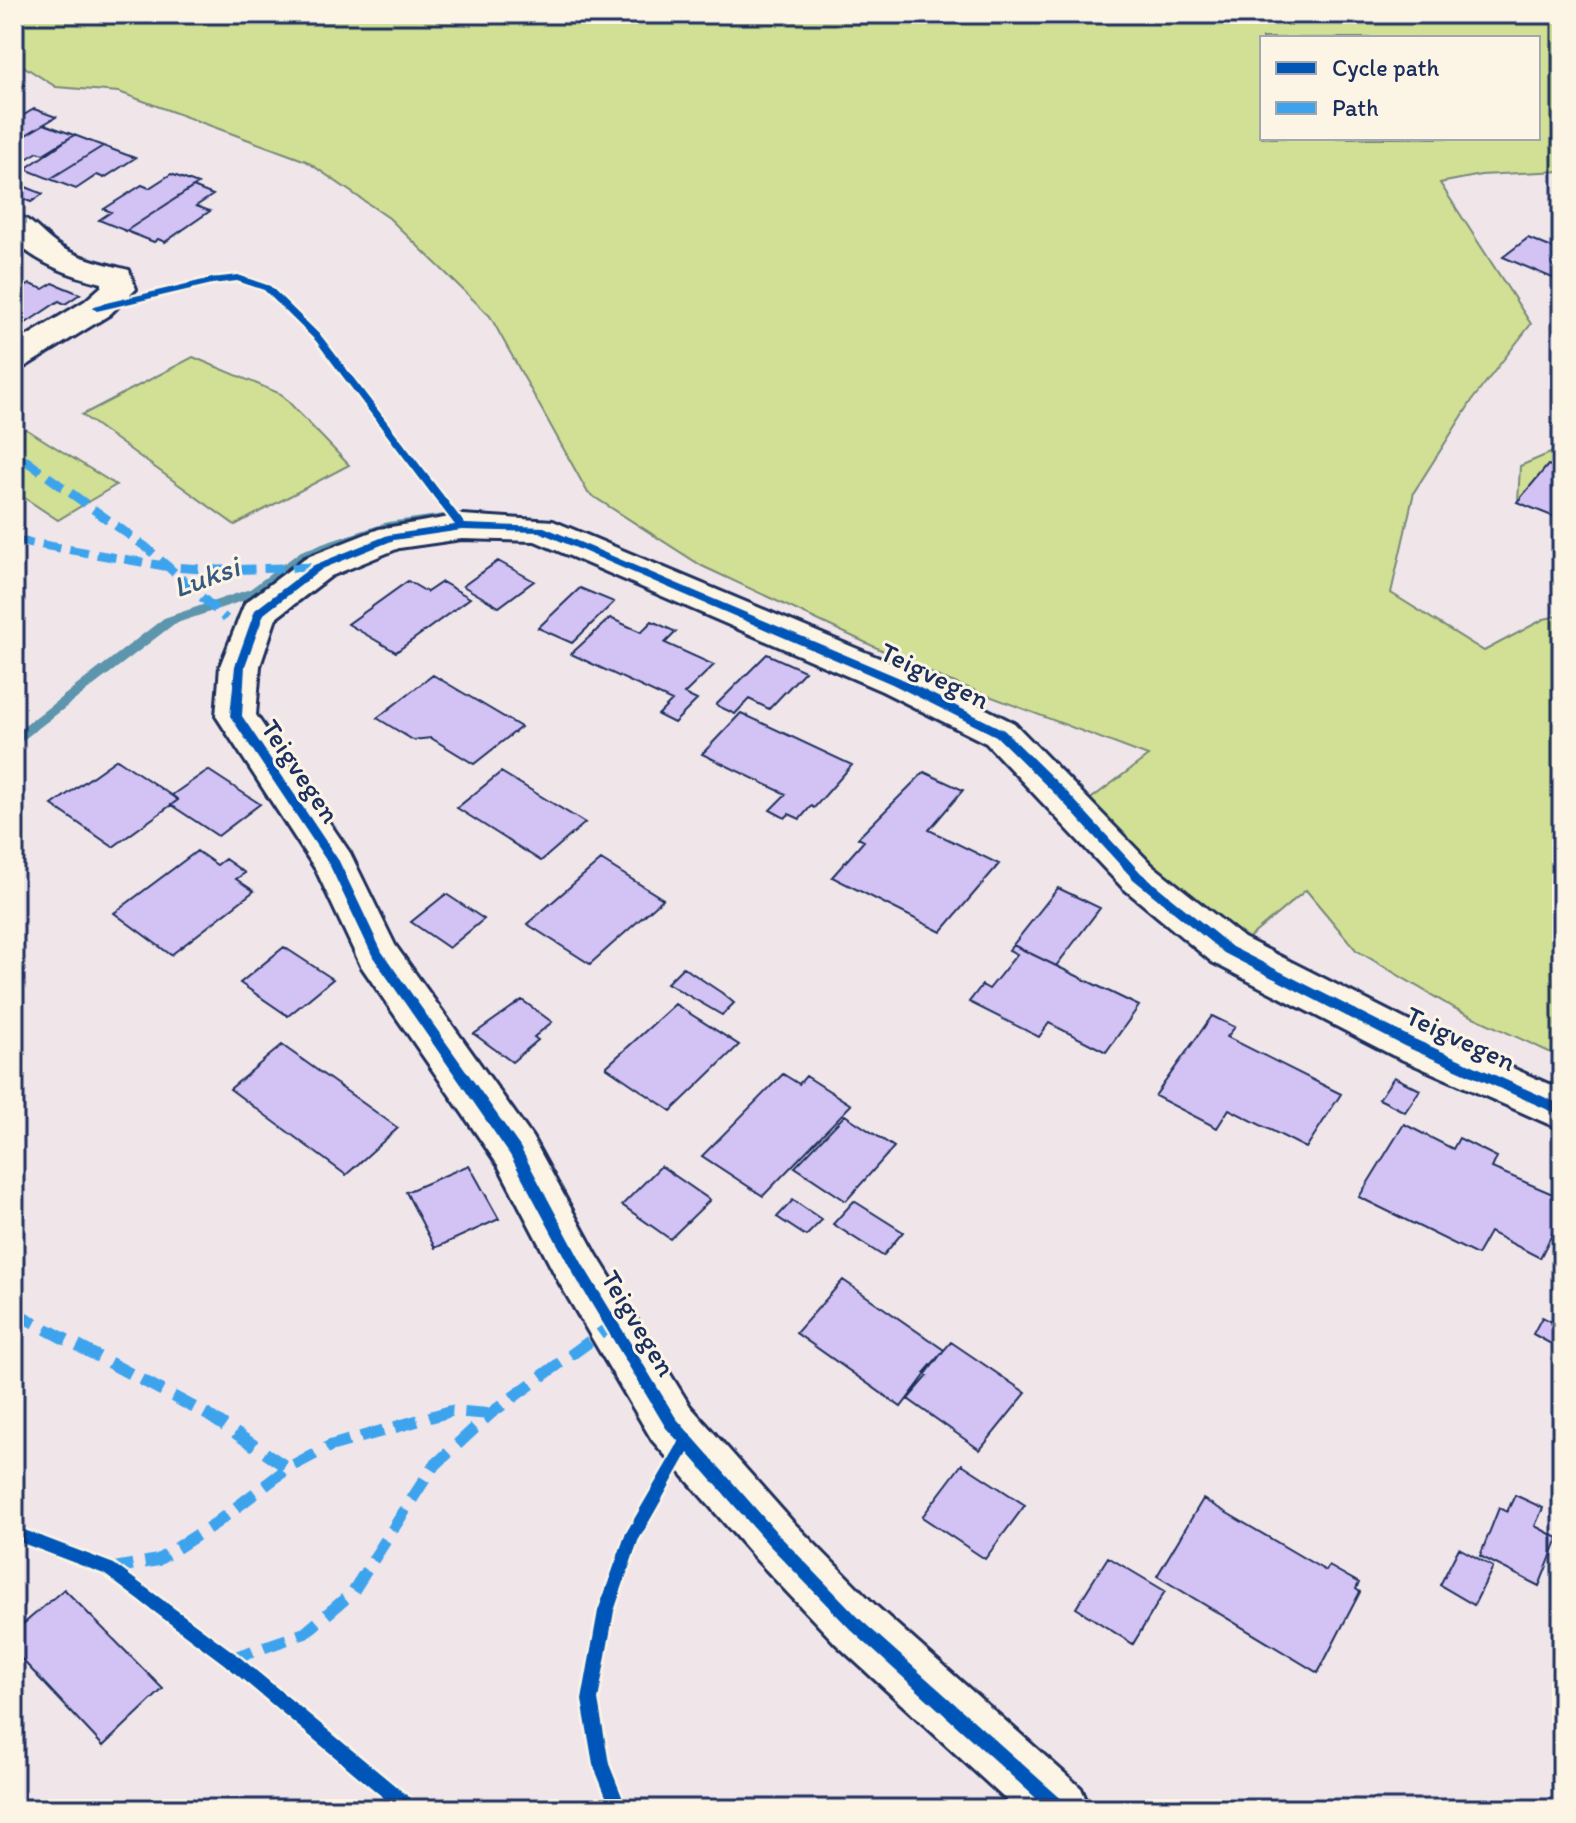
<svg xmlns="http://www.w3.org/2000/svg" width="1576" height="1823" viewBox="0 0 1576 1823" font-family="Itim,sans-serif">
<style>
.green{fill:#d1e094;stroke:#768879;stroke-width:2;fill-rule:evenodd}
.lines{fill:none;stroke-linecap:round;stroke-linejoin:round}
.stream{fill:#5c95ac;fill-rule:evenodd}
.building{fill:#d3c3f4;stroke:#1b2f5e;stroke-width:2}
.street-casing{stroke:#1b2f5e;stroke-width:6}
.street{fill:#fcf5e5;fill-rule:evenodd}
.quiet-far2{stroke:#3da3ed;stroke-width:7;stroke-dasharray:14 7;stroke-linecap:butt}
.quiet-far1{stroke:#3da3ed;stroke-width:9;stroke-dasharray:19 9;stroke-linecap:butt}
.quiet{stroke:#3da3ed;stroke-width:12;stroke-dasharray:24 12;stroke-linecap:butt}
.cycleway-casing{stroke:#fcf5e5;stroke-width:5}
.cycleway{fill:#0057b8;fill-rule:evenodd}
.labels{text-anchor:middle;stroke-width:6;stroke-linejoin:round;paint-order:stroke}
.street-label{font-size:28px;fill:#1b2f5e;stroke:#fcf5e5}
.water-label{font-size:30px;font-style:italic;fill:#365a7e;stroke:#fcf5e5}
</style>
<rect width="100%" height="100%" fill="#f0e6ea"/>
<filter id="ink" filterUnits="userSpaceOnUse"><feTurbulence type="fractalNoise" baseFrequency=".0125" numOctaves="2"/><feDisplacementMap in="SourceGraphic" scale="16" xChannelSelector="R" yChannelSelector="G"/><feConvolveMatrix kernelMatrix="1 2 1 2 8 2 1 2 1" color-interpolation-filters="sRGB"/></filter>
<g filter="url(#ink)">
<path class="green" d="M14,14H1562V171L1481,175L1440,183L1531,324L1473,399L1414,492L1391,593L1484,651L1544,619L1562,615V1058L1452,1007L1356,950L1306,890L1245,941L1134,854L1088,801L1148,756L939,677L702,566L588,493L490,316L389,218L306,161L119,92L56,87L14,60ZM1262,38H1538V138H1262Z
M193,357L281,394L349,465L235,525L82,415Z
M26,429L116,485L58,520L14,491V435Z
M1562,448V519L1518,502L1520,466Z"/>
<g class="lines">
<path class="stream" d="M444,514L449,515V521L390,530L311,557L260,595L174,624L14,747V734L164,618L250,589L301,551L388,522Z"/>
</g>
<path class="building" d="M34,109L56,117L14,142V112L22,116Z
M44,124L74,135L43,154L38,152L18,164L14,163V142Z
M74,135L103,146L50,179L25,169Z
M103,146L135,158L104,178L97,175L76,189L50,179Z
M171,174L198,184L126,231L99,220L111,212L104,209L142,185L149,188Z
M21,185L43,194L31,202L14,195V190Z
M193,187L213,195L196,206L210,211L165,242L158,239L154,242L126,231Z
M1528,238L1562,252V282L1503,257Z
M53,283L80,294L65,304L59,301L14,331V294L30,284L43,289Z
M1548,465L1562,470V520L1517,502Z
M498,561L534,581L499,607L463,586Z
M408,581L427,592L442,582L470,598L396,652L348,624Z
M580,588L614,602L572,643L538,628Z
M610,618L641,632L652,621L676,632L665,643L714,665L684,694L697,700L674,723L658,715L672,701L571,654Z
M767,654L805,671L769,709L749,699L735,714L716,705Z
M433,675L521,727L474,764L431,738L413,740L377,718Z
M741,713L852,765L814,808L811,806L800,819L789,814L785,818L770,810L786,794L702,754Z
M117,759L178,800L113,847L52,805Z
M208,770L260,804L218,836L171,805L178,800L172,795Z
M501,772L585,823L541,861L457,808Z
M924,772L963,790L929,830L999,864L941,932L832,877L864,841L858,838Z
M197,851L217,865L225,859L245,873L236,879L254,891L171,955L114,913Z
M601,860L663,899L590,964L527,924Z
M1058,888L1100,908L1056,966L1013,945Z
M446,894L484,919L449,948L411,922Z
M1013,945L1139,1006L1106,1052L1049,1023L1039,1037L969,1002L982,985L989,989L1017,954L1009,950Z
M284,947L333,979L288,1016L240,983Z
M683,967L722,993L734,1003L722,1015L667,983Z
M522,1000L552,1022L534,1037L538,1040L512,1062L474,1034Z
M675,1004L739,1045L671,1111L606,1067Z
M1212,1016L1235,1027L1227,1037L1341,1094L1306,1148L1229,1109L1217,1128L1155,1096Z
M282,1045L398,1128L346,1175L230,1089Z
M783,1074L799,1084L806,1076L851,1105L763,1196L702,1156Z
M1394,1077L1420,1090L1405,1112L1379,1099Z
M845,1115L894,1147L846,1201L795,1167Z
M1404,1124L1453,1149L1459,1138L1497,1157L1492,1168L1562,1198V1215L1540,1258L1490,1232L1477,1255L1359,1197Z
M469,1165L499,1219L435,1248L406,1192Z
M661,1166L710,1200L670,1239L622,1205Z
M793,1200L822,1220L806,1236L777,1217Z
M854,1201L903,1232L883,1256L833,1224Z
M843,1280L944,1350L901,1407L796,1333Z
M1542,1317L1562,1327V1350L1533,1334Z
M951,1342L1026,1393L980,1450L908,1399L928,1376L924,1373Z
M962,1464L1025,1505L985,1559L922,1517Z
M1515,1495L1543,1508L1535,1526L1558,1538L1539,1586L1480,1556L1499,1508L1507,1512Z
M1203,1499L1326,1571L1329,1566L1359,1583L1356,1589L1360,1592L1318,1673L1157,1576Z
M1459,1548L1493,1567L1474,1605L1440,1585Z
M1108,1557L1165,1591L1133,1644L1076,1608Z
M64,1589L163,1689L103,1746L14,1651V1632Z"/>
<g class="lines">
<defs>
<path id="street" d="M14,214C32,219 41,233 56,244C76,258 105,264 129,270L136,289L109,315L26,366L14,369V344L85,301L102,286V283C68,275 40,264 14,241Z
M462,515L553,521L910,671L1014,723L1152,865L1244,938L1424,1029L1562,1090V1130L1392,1055L1212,962L1122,887L986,743L882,691L535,541L462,539L399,548L331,576L276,618L260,666L256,715L350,853L395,945L532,1137L596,1254L690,1406L792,1521L876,1606L1081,1788L1090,1809H1016L836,1644L754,1557L652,1440L560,1284L498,1165L361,966L316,870L216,716L220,666L245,603L305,558L379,529Z"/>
</defs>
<use href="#street" class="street-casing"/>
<use href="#street" class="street"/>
<path class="quiet-far2" d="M14,452L28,462"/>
<path class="quiet-far1" d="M25,460L147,548L226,619
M14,540L170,567L219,570L316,567"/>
<path class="quiet" d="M14,1312L208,1415L288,1468
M109,1569L158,1560L216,1523L288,1468L330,1446L451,1411L490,1414
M230,1659L305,1633L352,1593L432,1468L490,1414L612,1325"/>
<defs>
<path id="cycleway" d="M238,275L270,286L322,337L465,524L544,527L900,678L1004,730L1067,792L1141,873L1232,947L1412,1038L1562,1105V1116L1404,1046L1224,953L1133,879L1059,798L996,736L892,684L539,532L462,530L394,540L322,569L264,614L245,666L242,716L339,861L382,952L520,1147L583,1265L676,1418L778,1534L861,1620L1066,1803L1068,1809H1048L851,1630L768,1544L688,1453L638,1541L614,1611L598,1700L609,1764L627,1809H611L593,1764L582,1700L598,1611L626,1533L679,1442L666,1428L573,1273L510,1155L373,957L330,866L230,716L235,666L255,610L314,565L388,535L455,525L316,341L264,290L237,281L212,284L97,311L92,308L97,305L212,278Z
M14,1526L114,1564L236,1654L416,1803L418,1809H397L224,1664L104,1574L14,1540Z"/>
</defs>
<use href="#cycleway" class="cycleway-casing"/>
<use href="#cycleway" class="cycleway"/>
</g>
</g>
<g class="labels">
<g class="street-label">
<text transform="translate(935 675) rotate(26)" y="10">Teigvegen</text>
<text transform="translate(301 771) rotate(56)" y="10">Teigvegen</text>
<text transform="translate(1461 1038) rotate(25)" y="10">Teigvegen</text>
<text transform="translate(639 1323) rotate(59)" y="10">Teigvegen</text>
</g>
<g class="water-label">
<text transform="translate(206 577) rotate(-20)" y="10">Luksi</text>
</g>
</g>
<rect width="1576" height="1823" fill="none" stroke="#fcf5e5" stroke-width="48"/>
<rect x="24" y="24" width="1528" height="1775" fill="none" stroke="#1b2f5e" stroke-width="3" filter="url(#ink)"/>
<rect x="1260" y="36" width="280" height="104" fill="#fcf5e5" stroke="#a2a6af" stroke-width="2"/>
<rect x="1276" y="62" width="40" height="12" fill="#0057b8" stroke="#a2a6af" stroke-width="2"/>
<text x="1332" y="76" font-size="24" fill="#1b2f5e">Cycle path</text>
<rect x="1276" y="102" width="40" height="12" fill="#3da3ed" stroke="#a2a6af" stroke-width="2"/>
<text x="1332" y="116" font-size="24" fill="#1b2f5e">Path</text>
</svg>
